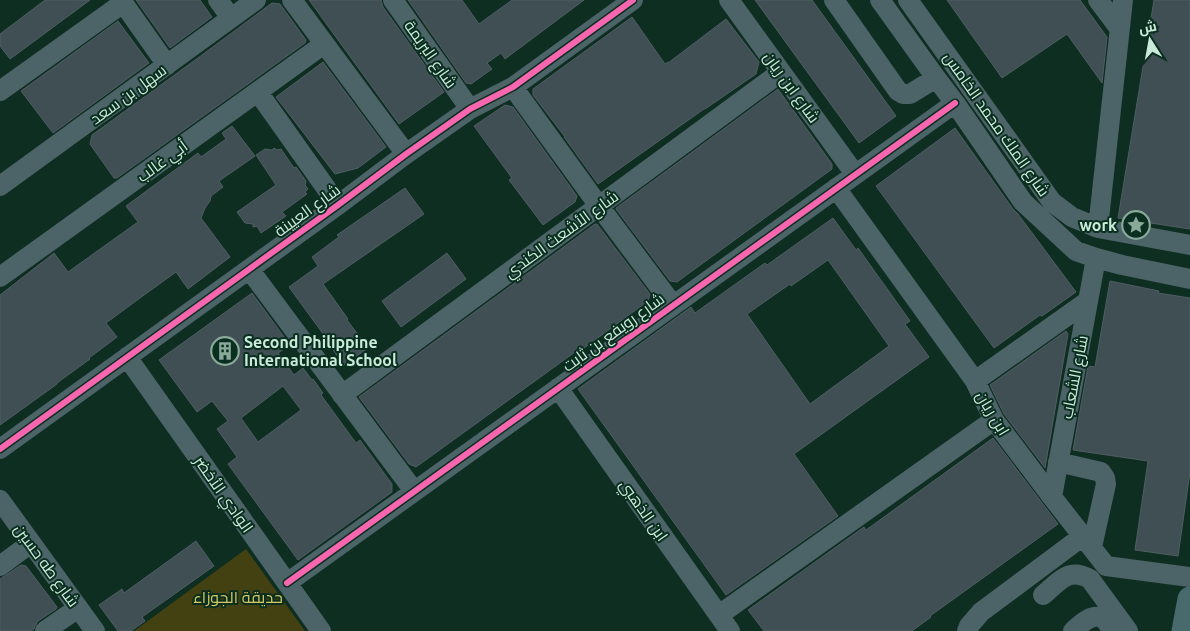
<svg xmlns="http://www.w3.org/2000/svg" width="1190" height="631" viewBox="0 0 1190 631" font-family="Ubuntu,Cairo,sans-serif">
<style>
.green{fill:#434112}
.building{fill:#404f54;stroke:#4f5e63;fill-rule:evenodd}
.lines{fill:none;stroke-linecap:round;stroke-linejoin:round}
.minor{stroke:#4c6367;stroke-width:20}
.major{stroke:#486a6d;stroke-width:25}
.cycleway-casing{stroke:#0a2e1f;stroke-width:9}
.cycleway{stroke:#f766af;stroke-width:6}
.labels{text-anchor:middle;stroke-width:4;stroke-linejoin:round;paint-order:stroke}
.street-label{font-size:16px;fill:#caebd9;stroke:#0a2e1f}
.poi-label{font-size:16px;font-weight:bold;fill:#caebd9;stroke:#0a2e1f;text-anchor:end}
.park-label{font-size:16px;fill:#d5c761;stroke:#0a2e1f}
</style>
<rect width="100%" height="100%" fill="#0f2e22"/>
<path class="green" d="M246,549L305,631H134Z"/>
<path class="building" d="M45,0H90L10,59L0,46V34Z
M136,0H200L212,17L170,48Z
M309,0H381L383,7L444,92L399,124Z
M408,0H462L479,24L512,0H584L505,59L501,53L487,63L492,69L471,84L466,83Z
M755,0H812L896,116L859,143Z
M947,0H1080L1107,37L1102,83L1067,34L1002,78Z
M1154,0H1190V229L1118,218Z
M272,3L280,4L306,40L305,43L117,178H114L90,144L92,135L202,55Z
M632,17L665,64L668,62V63L726,19L759,62L756,74L705,109H704L598,184L564,137H565L533,95V89Z
M118,21L149,63L53,133L21,91Z
M323,62L386,147L358,168L335,174L276,97Z
M778,89L832,164V169L677,282L670,281L616,209V208Z
M505,105L513,107L577,196L575,202L543,225L509,180L512,178L474,126Z
M232,126L255,156L219,181L223,187L211,196L210,201L205,208L201,218L230,257L188,289L176,272L140,298L106,323L117,337L89,358L90,359L57,383V384L0,425V295L54,253L68,272L138,222L126,206L198,153L201,157L226,139L222,133Z
M955,128L1013,209L1018,214L1076,292L1042,316L1040,315L994,348L876,186Z
M274,148L277,150L281,149L294,168L296,167L306,181L305,185L308,189L305,192L307,194L282,212L286,216L261,233L257,226L253,227V224L245,223L237,212L276,185L256,155L265,149L272,150Z
M405,188L424,214L323,284L348,319L347,320L368,348L344,365L328,343L329,342L289,287L318,266L312,257L339,237L337,235Z
M833,218L856,250L858,248L910,321L905,324L929,357L794,454L838,516L726,595L578,389L691,307L695,313L765,263L767,265ZM828,260L889,346L810,404L747,314L790,284L791,286Z
M595,224H597L650,294L648,301L584,348L582,347L416,467L409,464L359,397Z
M447,253L466,279L401,327L382,301Z
M1110,281L1159,291L1158,293L1190,298V472L1178,556L1135,550L1148,461L1073,450L1088,366L1095,367Z
M252,293L290,345L278,353L294,375L303,368L312,380L313,379L323,393L321,395L356,443L360,440L392,484V492L298,560L228,464L237,457L217,429L228,421L212,401L197,412L159,360ZM283,386L301,410L258,442L241,418Z
M1066,331L1068,334L1045,468L1004,414L990,385Z
M993,438L1058,524L930,616L931,617L912,631H764L748,610L864,527L866,530Z
M196,541L214,566L142,617L145,621L131,631H118L99,605L122,589L124,593Z
M21,565L26,566L57,607L56,609L38,621L35,626L34,629L31,631H0V579Z"/>
<g class="lines">
<path class="minor" d="M121,0L167,65
M218,0L231,18
M292,0L406,154
M393,0L470,109
M729,0L855,174
M834,0L898,91L903,94H910L936,78
M880,0L936,78L955,103L1023,202L1076,251L1096,258L1122,265L1190,279
M908,0L1052,202L1072,217L1098,228L1190,245
M1098,0L1119,28
M513,87L599,206L673,305
M0,91L123,3
M258,92L338,205
M0,186L256,0
M836,188L975,381L994,420L1052,497L1106,566L1190,577
M1098,228L1123,0
M249,269L414,491
M0,277L324,44
M127,357L321,631
M975,381L1088,301
M558,388L730,631
M342,395L781,72
M0,449L338,205L406,154L470,109L513,87L633,0
M1058,462L1101,472L1105,478L1106,484L1092,547
M1052,497L1096,258
M0,500L95,631
M0,566L31,543
M287,583L955,103
M1043,595C1060,581 1068,567 1090,579L1128,631
M719,615L994,420
M45,631L78,608
M967,631L969,626L981,612L1083,536
M1073,631C1080,625 1091,613 1102,618C1106,620 1110,627 1112,631"/>
<path class="major" d="M1184,631L1190,599"/>
<defs>
<path id="cycleway" d="M0,449L338,205L406,154L470,109L513,87L633,0
M287,583L955,103"/>
</defs>
<use href="#cycleway" class="cycleway-casing"/>
<use href="#cycleway" class="cycleway"/>
</g>
<defs>
<symbol id="sight-ring" viewBox="-11 -11 22 22"><circle r="9.5" fill="#0a2e1f" stroke="#89a999" stroke-width="1.5"/><path d="M0-6L1.8-2.2L6-1.7L2.9 1.2L3.7 5.4L0 3.3L-3.7 5.4L-2.9 1.2L-6-1.7L-1.8-2.2Z" fill="#89a999"/></symbol>
<symbol id="building-ring" viewBox="-11 -11 22 22"><circle r="9.5" fill="#0a2e1f" stroke="#89a999" stroke-width="1.5"/><path d="M-4-6H4V6H1V3H-1V6H-4ZM-2.5-4.3h1.7v1.8h-1.7ZM.8-4.3h1.7v1.8H.8ZM-2.5-1h1.7V.8h-1.7ZM.8-1h1.7V.8H.8Z" fill="#89a999"/></symbol>
</defs>
<g fill-rule="evenodd">
<use href="#sight-ring" x="1120" y="209" width="32" height="32"/>
<use href="#building-ring" x="209" y="335" width="32" height="32"/>
</g>
<g class="labels">
<g class="street-label">
<text transform="translate(431 54) rotate(55)" y="6">شارع البريمة</text>
<text transform="translate(792 87) rotate(54)" y="6">شارع ابن ريان</text>
<text transform="translate(128 94) rotate(-36)" y="6">سهل بن سعد</text>
<text transform="translate(997 124) rotate(55)" y="6">شارع الملك محمد الخامس</text>
<text transform="translate(162 161) rotate(-36)" y="6">أبي غالب</text>
<text transform="translate(307 210) rotate(-36)" y="6">شارع العيينة</text>
<text transform="translate(561 234) rotate(-36)" y="6">شارع الأشعث الكندي</text>
<text transform="translate(613 332) rotate(-36)" y="6">شارع رويفع بن ثابت</text>
<text transform="translate(1074 377) rotate(-79)" y="6">شارع الشعاب</text>
<text transform="translate(993 413) rotate(59)" y="6">ابن ريان</text>
<text transform="translate(224 494) rotate(55)" y="6">الوادي الأخضر</text>
<text transform="translate(644 510) rotate(55)" y="6">ابن الذهبي</text>
<text transform="translate(47 565) rotate(54)" y="6">شارع طه حسين</text>
</g>
<g class="poi-label">
<text x="1117" y="231">work</text>
<text x="244" y="348" text-anchor="start">Second Philippine<tspan x="244" dy="18">International School</tspan></text>
</g>
<g class="park-label">
<text x="238" y="603">حديقة الجوزاء</text>
</g>
</g>
<g transform="translate(1150 40) rotate(349)" stroke="#0a2e1f" stroke-width="4" paint-order="stroke">
<path d="M0-4L9 19L0 12L-9 19Z" fill="#caebd9"/>
<text y="-8" font-size="14" font-weight="bold" text-anchor="middle" fill="#caebd9">ش</text>
</g>
</svg>
